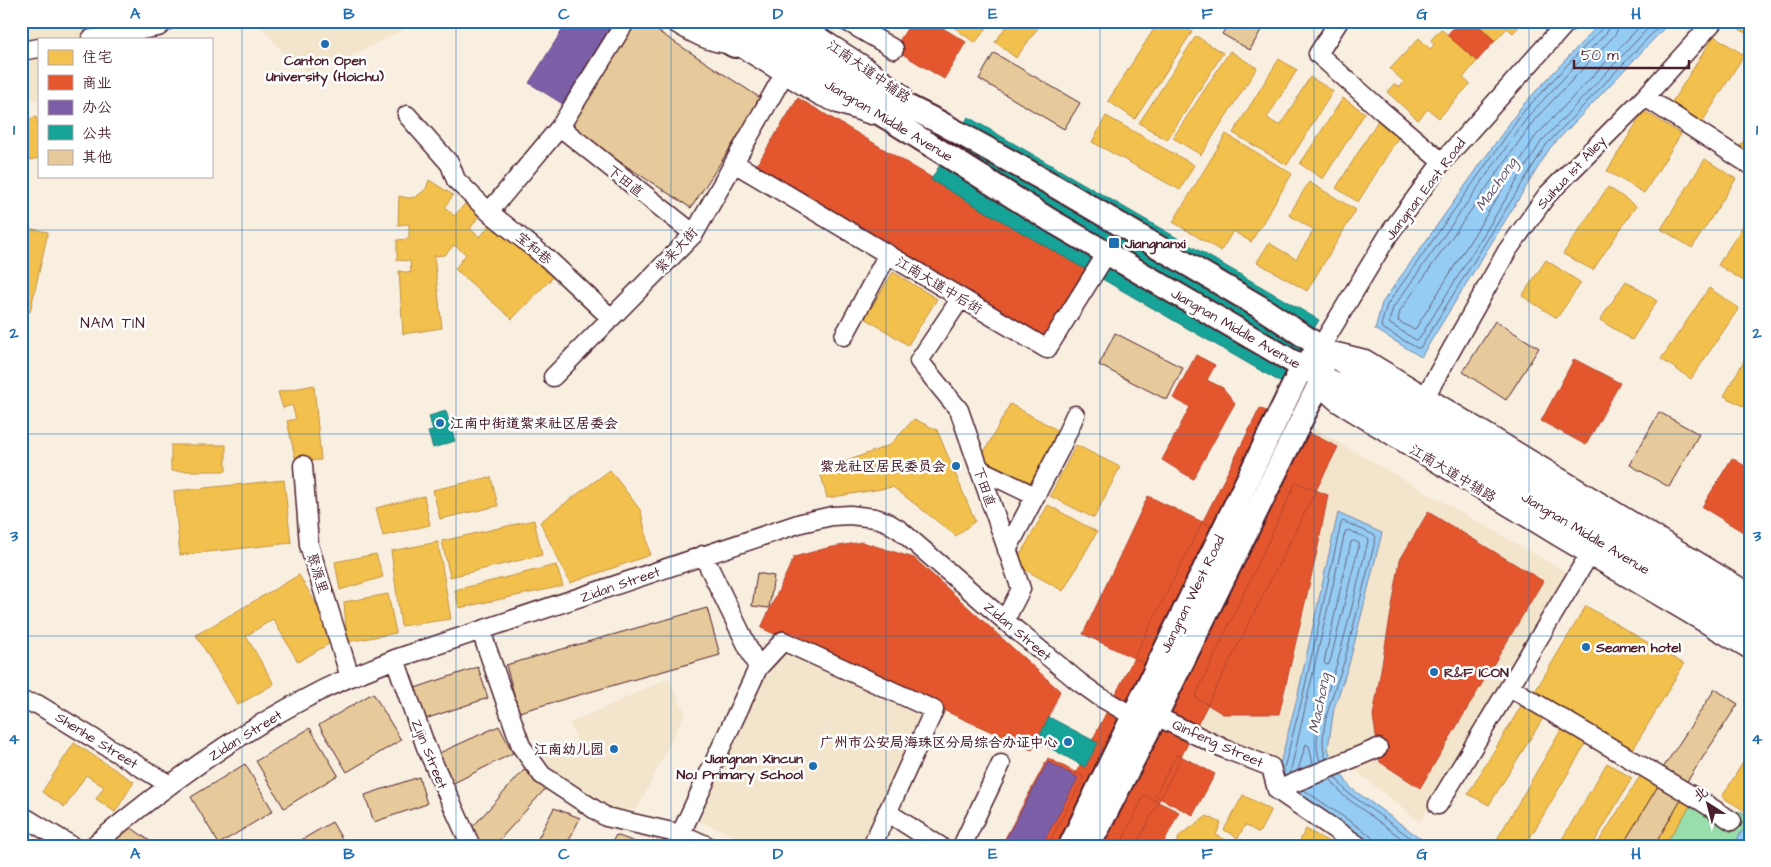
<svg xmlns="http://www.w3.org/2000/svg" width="1771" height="867" viewBox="0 0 1771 867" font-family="'Architects Daughter','LXGW WenKai TC',sans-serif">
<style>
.built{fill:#f3e4cc}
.green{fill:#97deab;stroke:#707e6b}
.water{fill:#95ccf4;stroke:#7787a4}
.homes{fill:#f2c14e;stroke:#c09044}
.shops{fill:#e4572e;stroke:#b6462d}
.offices{fill:#7b5ea7;stroke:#6c4b82}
.public{fill:#17a398;stroke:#267b77}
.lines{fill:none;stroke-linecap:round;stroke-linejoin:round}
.shore{stroke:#68647b;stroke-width:1}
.building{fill:#e7ca9b;stroke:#4a1f2b}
.minor-casing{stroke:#4a1f2b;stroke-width:21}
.major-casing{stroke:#4a1f2b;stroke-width:26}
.highway-casing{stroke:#4a1f2b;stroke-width:30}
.minor{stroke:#fff;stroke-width:18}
.major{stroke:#fff;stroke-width:22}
.highway{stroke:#fff;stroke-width:26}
.grid{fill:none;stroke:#1f6fb2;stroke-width:1;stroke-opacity:0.55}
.poi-dot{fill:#1f6fb2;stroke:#fff;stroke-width:2}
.labels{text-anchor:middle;stroke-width:5;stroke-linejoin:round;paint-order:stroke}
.poi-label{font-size:14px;font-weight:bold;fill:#4a1f2b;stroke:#fff;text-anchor:start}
.street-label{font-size:14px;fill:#4a1f2b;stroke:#fff}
.water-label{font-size:15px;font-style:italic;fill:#605367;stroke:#fff}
.neighbourhood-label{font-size:15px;letter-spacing:1px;fill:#4a1f2b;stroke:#fff}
.neatline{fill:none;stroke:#1f6fb2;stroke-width:2}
.grid-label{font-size:16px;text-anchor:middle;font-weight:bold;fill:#1f6fb2}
</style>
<rect width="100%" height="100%" fill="#f8efe1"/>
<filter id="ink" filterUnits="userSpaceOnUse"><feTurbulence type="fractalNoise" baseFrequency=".02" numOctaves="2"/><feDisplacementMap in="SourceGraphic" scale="10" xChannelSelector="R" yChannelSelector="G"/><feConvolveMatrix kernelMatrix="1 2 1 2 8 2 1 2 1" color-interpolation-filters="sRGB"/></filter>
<g filter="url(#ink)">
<path class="built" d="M21,21H121L126,39H39V99L21,104Z
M256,21H415L410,26L313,75L290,61Z
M1315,429L1568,573L1420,822L1335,754L1291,763L1260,756L1176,718Z
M779,646L927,711L863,846H756L699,821Z
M669,678L685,713L638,808L613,814L552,771L544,754L578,744L570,723Z"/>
<path class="green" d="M1692,803L1728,826L1739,811L1750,819V846H1664Z"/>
<path class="water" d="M1602,21H1671L1550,148L1421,357L1375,329L1382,303L1521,107Z
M1338,513L1382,533L1349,664L1334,708L1328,748L1332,761L1351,788L1431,846H1366L1285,789L1279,768L1298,694Z
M1742,831L1750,836V846H1733Z"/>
<path class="homes" d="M930,21H946L940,29Z
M961,21H992L975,43L955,28Z
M1010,21H1043L1016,58L995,42Z
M1159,21H1176L1192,32L1135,119L1108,101Z
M1474,21H1524L1513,33L1507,28L1495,41Z
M1743,21H1750V36L1738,28Z
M1441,29L1477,61L1463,78L1470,84L1439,118L1428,109L1418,120L1387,92L1394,84L1400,87L1404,82L1390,69L1419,38L1430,49L1434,45L1431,40Z
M1196,36L1223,53L1167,140L1139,123Z
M1714,36L1744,55L1701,124L1670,105Z
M1230,51L1257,68L1201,155L1173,138Z
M1279,59L1297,70L1267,118L1280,126L1310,77L1333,91L1287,165L1233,133Z
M1343,98L1365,113L1323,179L1300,164Z
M1644,111L1681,134L1644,193L1607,171Z
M1106,116L1194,165L1180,190L1092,142Z
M36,117L39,127V158L21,162V121Z
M1379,119L1401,133L1358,202L1336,188Z
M1750,130V154L1739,148Z
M1226,134L1292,174L1251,242L1233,231L1221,251L1173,222Z
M1705,159L1736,179L1692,248L1661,229Z
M429,180L453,195L445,207L454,216L465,204L480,214L470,229L480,237L490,225L554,276L512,319L455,269L466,254L454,245L445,255L434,256L442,328L403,334L399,271L411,273L410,261L397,260V240L409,239V224L398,225L399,196L408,198L416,197L426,189Z
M1309,182L1356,210L1307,291L1257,262L1269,243L1296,259L1314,230L1289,215Z
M1608,187L1636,206L1593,270L1563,254Z
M1750,215V285L1718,265Z
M26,228L48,232L30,312L21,310V248Z
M1546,260L1581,283L1557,318L1522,296Z
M893,272L937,299L908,345L865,318Z
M1626,281L1657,301L1632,340L1600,320Z
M1709,288L1739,308L1691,379L1661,359Z
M1750,350V410L1724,396Z
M314,385L321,460L296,461L287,421L296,419L292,405L283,408L278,392Z
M1010,404L1059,431L1030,484L981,458Z
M914,419L937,430L975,521L956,536L893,487L827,498L820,471L890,445Z
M171,445H226V471H171Z
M1076,445L1120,467L1094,518L1050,496Z
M610,470L641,511L650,555L570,583L540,522Z
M491,477L498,506L440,519L433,490Z
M284,480L291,543L180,555L174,491Z
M424,496L430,525L383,536L376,508Z
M1048,505L1097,532L1063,591L1015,564Z
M1147,513L1165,522L1161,531L1171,536L1176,527L1201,539L1144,656L1114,641L1119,629L1110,625L1104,637L1092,631L1112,590L1130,598L1143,572L1123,562Z
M534,520L542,555L450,577L442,541Z
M438,542L451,619L401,626L391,551Z
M376,554L383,577L340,590L335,562Z
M556,565L563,586L459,608L455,590Z
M792,568L813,578L802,599H806L813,603L824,581L846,591L832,620L816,614L812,621L828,627L815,651L797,642L805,625L794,618L784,636L764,627L775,603L792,610L795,603L779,595Z
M299,575L337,639L298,662L273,619L246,636L274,684L238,705L196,635Z
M388,594L396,633L347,642L344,602Z
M900,596L921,606L910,627L921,630L932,608L954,619L940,647L924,641L920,648L936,654L922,679L905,670L914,653L902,646L892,664L872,654L883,630L900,638L903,631L887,623Z
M1586,606L1684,664L1632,751L1534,693Z
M994,659L1015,668L1004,690L1014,693L1026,671L1047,681L1034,710L1018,704L1014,711L1029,717L1016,742L999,732L1007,715L996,709L986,726L966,717L977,693L994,701L997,694L981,686Z
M1523,703L1545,715L1489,805L1468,794Z
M1564,725L1589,738L1528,841L1534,846H1493Z
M21,739L30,744L21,759Z
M74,743L134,782L115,812L96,799L104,787L86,775L65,807L42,792Z
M1750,751V814L1722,797Z
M1177,760L1208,776L1190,811L1159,795Z
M1607,763L1632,778L1592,846H1558Z
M1642,773L1692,803L1664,846H1596Z
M1243,795L1271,810L1259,833L1245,825L1238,838L1224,830Z
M1147,799L1174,812L1157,846H1124Z
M1207,816L1221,823L1216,835L1226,840L1223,846L1177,845L1179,836Z
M1306,829L1336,846H1297Z
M887,840L901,846H885Z"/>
<path class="shops" d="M912,21H931L966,42L944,79L894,49Z
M1459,21H1474L1495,41L1477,61L1447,35Z
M798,98L1092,273L1045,342L755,168Z
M1196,355L1215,365L1207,380L1223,388L1235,403L1193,479L1162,460L1190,407L1173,398Z
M1574,359L1620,383L1586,445L1541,421Z
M1260,408L1338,447L1136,846H1039Z
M1732,458L1750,469V532L1748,535L1702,507Z
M1296,482L1328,495L1318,547L1279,714H1223L1195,697Z
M1148,496L1211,526L1146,664L1083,634Z
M1428,512L1543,581L1420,788L1380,762L1373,716L1400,560Z
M862,542L914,558L1060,691L1049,717L1032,750L761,628L794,557L827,548Z
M1177,754L1215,774L1193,815L1155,796Z
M1048,758L1084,777L1047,846H1001Z
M1144,795L1179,812L1162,846H1120Z"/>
<path class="offices" d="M568,21H619L566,106L529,83Z
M1048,762L1078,778L1041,846H1002Z"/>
<path class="public" d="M968,117L1319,320L1282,383L931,180Z
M446,411L455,441L433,448L428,432L433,431L429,416Z
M1049,717L1098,743L1085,767L1037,741Z"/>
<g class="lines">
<path class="shore" d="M1605,21L1603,27L1524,111L1387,305L1381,325L1382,328L1417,348H1420L1546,145L1664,21
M1611,21L1608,31L1529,115L1393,308L1389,322L1390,324L1416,340L1419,339L1541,142L1655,21
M1619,21L1618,29L1614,36L1535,119L1400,311L1398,321L1413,329L1416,328L1535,137L1645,21
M1354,541L1359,543V545L1331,658L1329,664L1326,665L1324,662L1351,542Z
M1298,770L1306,744L1309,746L1313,764
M1290,774L1345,532L1348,530L1367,538L1368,541C1358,581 1349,621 1338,660C1330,688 1309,734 1320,761
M1284,776V768L1303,695L1341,523L1343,521L1374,535L1376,537C1366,578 1355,619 1345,659C1337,686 1315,732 1326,759
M1335,777L1347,792L1422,846
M1330,779L1344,796L1412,846
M1304,790L1370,835L1373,839L1374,846"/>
</g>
<path class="building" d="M635,21H642L762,99L691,208L566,127Z
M1230,21H1266L1250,50L1222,34Z
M994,53L1080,103L1064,129L979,79Z
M1495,321L1539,348L1506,400L1463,372Z
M1115,333L1183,368L1167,400L1099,365Z
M1659,412L1699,434L1669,487L1630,465Z
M757,573L774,576L769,608L752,606Z
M707,608L720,655L519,712L506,665Z
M478,667L488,698L422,720L412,689Z
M1715,689L1738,704L1686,783L1663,768Z
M373,693L401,740L347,772L319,725Z
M499,726L513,753L448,786L435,755Z
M310,728L338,775L284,808L256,761Z
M245,764L273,811L219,844L191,797Z
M524,770L546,788L494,846H486L468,832Z
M419,777L427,804L374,822L365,795Z
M1658,786L1681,800L1654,846H1622Z
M554,808L580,818L566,846H534Z
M332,822L346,846H291Z
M126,824L157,846H110Z
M616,835L643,845L610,846Z"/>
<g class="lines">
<defs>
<path id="minor" d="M672,21C692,33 711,45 735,44L820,96L838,104L871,115
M795,21L862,64L901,93
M846,21L894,49
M1339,21L1318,54L1382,111L1442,162
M1568,21L1442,162L1389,234L1320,348L1365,359L1750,593
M91,39L158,27L166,21
M21,51L39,48
M1645,97L1750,165
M407,115L450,164L456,180L489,212L549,260L611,318
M560,127L694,234
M734,163L1047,349L1107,253
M489,212L560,127L626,21
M961,298L919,361L959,410L1021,589L1005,620
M844,336L888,254
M1323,376L1328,394L1338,403L1557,536L1750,650
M553,377L694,234L784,74
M1426,395L1507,251L1547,195L1645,97L1714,21
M303,465L309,545L350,677
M979,469L1035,496
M1007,550L1060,449L1075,415
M703,555L758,668
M481,631L521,746L542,775L606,817L681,834L708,846
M395,659L426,747L471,846
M1509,687L1701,801L1732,821
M21,702L37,704L170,785
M1277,790L1378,748
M1438,805L1589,555
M887,812L940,846
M21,815L72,846
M93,846C163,787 237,733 318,692C343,679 369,670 395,659L801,523L832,516L850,515L875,518L885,521L900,530L1010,625L1079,682L1100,697L1133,716H1156L1225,749L1271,767L1277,790L1359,846
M675,846L758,668L783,641L934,710L872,846
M962,846L1001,764"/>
<path id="major" d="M724,21L889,119L1050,220L1302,367L1347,389L1386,411L1750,633
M760,21L903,104L941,123L1053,185L1260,307L1445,429L1750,611
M1070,846L1302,367L1313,356
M1089,846L1156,716L1323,376L1322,361"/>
<path id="highway" d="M696,21L735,44"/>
</defs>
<use href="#minor" class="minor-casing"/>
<use href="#major" class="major-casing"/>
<use href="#highway" class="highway-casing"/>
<use href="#minor" class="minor"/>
<use href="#major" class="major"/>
<use href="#highway" class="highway"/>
</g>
</g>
<path class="grid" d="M242,21V846M456,21V846M671,21V846M886,21V846M1100,21V846M1314,21V846M1529,21V846M21,230H1750M21,434H1750M21,636H1750"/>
<g class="poi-dot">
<circle cx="325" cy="44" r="5"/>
<rect x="1108" y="237" width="12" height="12" rx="2.5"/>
<circle cx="440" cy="423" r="5"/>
<circle cx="956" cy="466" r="5"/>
<circle cx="1586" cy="647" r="5"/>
<circle cx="1434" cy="672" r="5"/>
<circle cx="1068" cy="742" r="5"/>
<circle cx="614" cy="749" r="5"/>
<circle cx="813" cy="766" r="5"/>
</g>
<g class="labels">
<g class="poi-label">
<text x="325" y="65" text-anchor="middle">Canton Open<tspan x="325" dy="16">University (Hoichu)</tspan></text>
<text x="1125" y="248">Jiangnanxi</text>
<text x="450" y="428">江南中街道紫来社区居委会</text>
<text x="946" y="471" text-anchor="end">紫龙社区居民委员会</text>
<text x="1596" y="652">Seamen hotel</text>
<text x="1444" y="677">R&amp;F ICON</text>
<text x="1058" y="747" text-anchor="end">广州市公安局海珠区分局综合办证中心</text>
<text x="604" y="754" text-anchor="end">江南幼儿园</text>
<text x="803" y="763" text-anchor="end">Jiangnan Xincun<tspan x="803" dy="16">No.1 Primary School</tspan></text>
</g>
<g class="street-label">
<text transform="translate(869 71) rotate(35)" y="5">江南大道中辅路</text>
<text transform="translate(889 120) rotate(31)" y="5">Jiangnan Middle Avenue</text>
<text transform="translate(1571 172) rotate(-47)" y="5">Suihua 1st Alley</text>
<text transform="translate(626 181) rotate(39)" y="5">下田直</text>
<text transform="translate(1425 189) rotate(-53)" y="5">Jiangnan East Road</text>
<text transform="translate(534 248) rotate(40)" y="5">宝和巷</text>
<text transform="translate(676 250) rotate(-48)" y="5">紫来大街</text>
<text transform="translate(939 285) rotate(31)" y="5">江南大道中后街</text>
<text transform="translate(1236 328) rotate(30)" y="5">Jiangnan Middle Avenue</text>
<text transform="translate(1453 473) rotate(31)" y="5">江南大道中辅路</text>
<text transform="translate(985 487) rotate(71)" y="5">下田直</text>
<text transform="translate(1586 533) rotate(31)" y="5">Jiangnan Middle Avenue</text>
<text transform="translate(318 573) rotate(73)" y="5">聚源里</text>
<text transform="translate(620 584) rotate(-19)" y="5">Zidan Street</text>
<text transform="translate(1192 594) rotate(-64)" y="5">Jiangnan West Road</text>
<text transform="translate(1018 631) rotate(40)" y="5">Zidan Street</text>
<text transform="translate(245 735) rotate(-32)" y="5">Zidan Street</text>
<text transform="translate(97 740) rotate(32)" y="5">Shenhe Street</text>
<text transform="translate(1218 743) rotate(24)" y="5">Qinfeng Street</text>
<text transform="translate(430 754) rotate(68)" y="5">Zijin Street</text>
</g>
<g class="water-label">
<text transform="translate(1496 184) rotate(-55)" y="5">Machong</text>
<text transform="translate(1319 703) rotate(-79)" y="5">Machong</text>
</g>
<g class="neighbourhood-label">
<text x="113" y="328">NAM TIN</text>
</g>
</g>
<rect width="1771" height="867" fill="none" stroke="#fff" stroke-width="55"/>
<rect x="38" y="38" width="175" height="140" fill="#ffffff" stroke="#b7a5aa"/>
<rect x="48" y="50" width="25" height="15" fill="#f2c14e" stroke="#b7a5aa"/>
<text x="82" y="62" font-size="15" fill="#4a1f2b">住宅</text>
<rect x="48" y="75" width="25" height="15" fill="#e4572e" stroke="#b7a5aa"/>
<text x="82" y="88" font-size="15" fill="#4a1f2b">商业</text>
<rect x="48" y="100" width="25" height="15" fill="#7b5ea7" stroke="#b7a5aa"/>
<text x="82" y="112" font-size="15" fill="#4a1f2b">办公</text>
<rect x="48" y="125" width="25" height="15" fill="#17a398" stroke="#b7a5aa"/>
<text x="82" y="138" font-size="15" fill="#4a1f2b">公共</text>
<rect x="48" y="150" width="25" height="15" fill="#e7ca9b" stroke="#b7a5aa"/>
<text x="82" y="162" font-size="15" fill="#4a1f2b">其他</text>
<g transform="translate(1708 804) rotate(324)" stroke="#ffffff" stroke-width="4" paint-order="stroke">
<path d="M0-4L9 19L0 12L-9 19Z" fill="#4a1f2b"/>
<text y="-8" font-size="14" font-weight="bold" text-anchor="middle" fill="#4a1f2b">北</text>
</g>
<path d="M1574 60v8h115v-8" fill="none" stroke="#4a1f2b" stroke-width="2.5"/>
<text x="1581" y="60" font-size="15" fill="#4a1f2b" stroke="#ffffff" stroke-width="4" paint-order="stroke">50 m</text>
<rect x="28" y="28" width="1716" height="812" class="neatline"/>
<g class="grid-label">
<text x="135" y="19">A</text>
<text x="349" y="19">B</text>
<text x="564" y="19">C</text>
<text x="778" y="19">D</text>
<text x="993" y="19">E</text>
<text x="1207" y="19">F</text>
<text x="1422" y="19">G</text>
<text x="1636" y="19">H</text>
<text x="14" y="135">1</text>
<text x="1757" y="135">1</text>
<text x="14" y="338">2</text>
<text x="1757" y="338">2</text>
<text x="14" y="541">3</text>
<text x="1757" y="541">3</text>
<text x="14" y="744">4</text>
<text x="1757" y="744">4</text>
<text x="135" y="859">A</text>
<text x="349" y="859">B</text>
<text x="564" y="859">C</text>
<text x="778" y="859">D</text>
<text x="993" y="859">E</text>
<text x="1207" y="859">F</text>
<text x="1422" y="859">G</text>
<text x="1636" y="859">H</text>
</g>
</svg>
